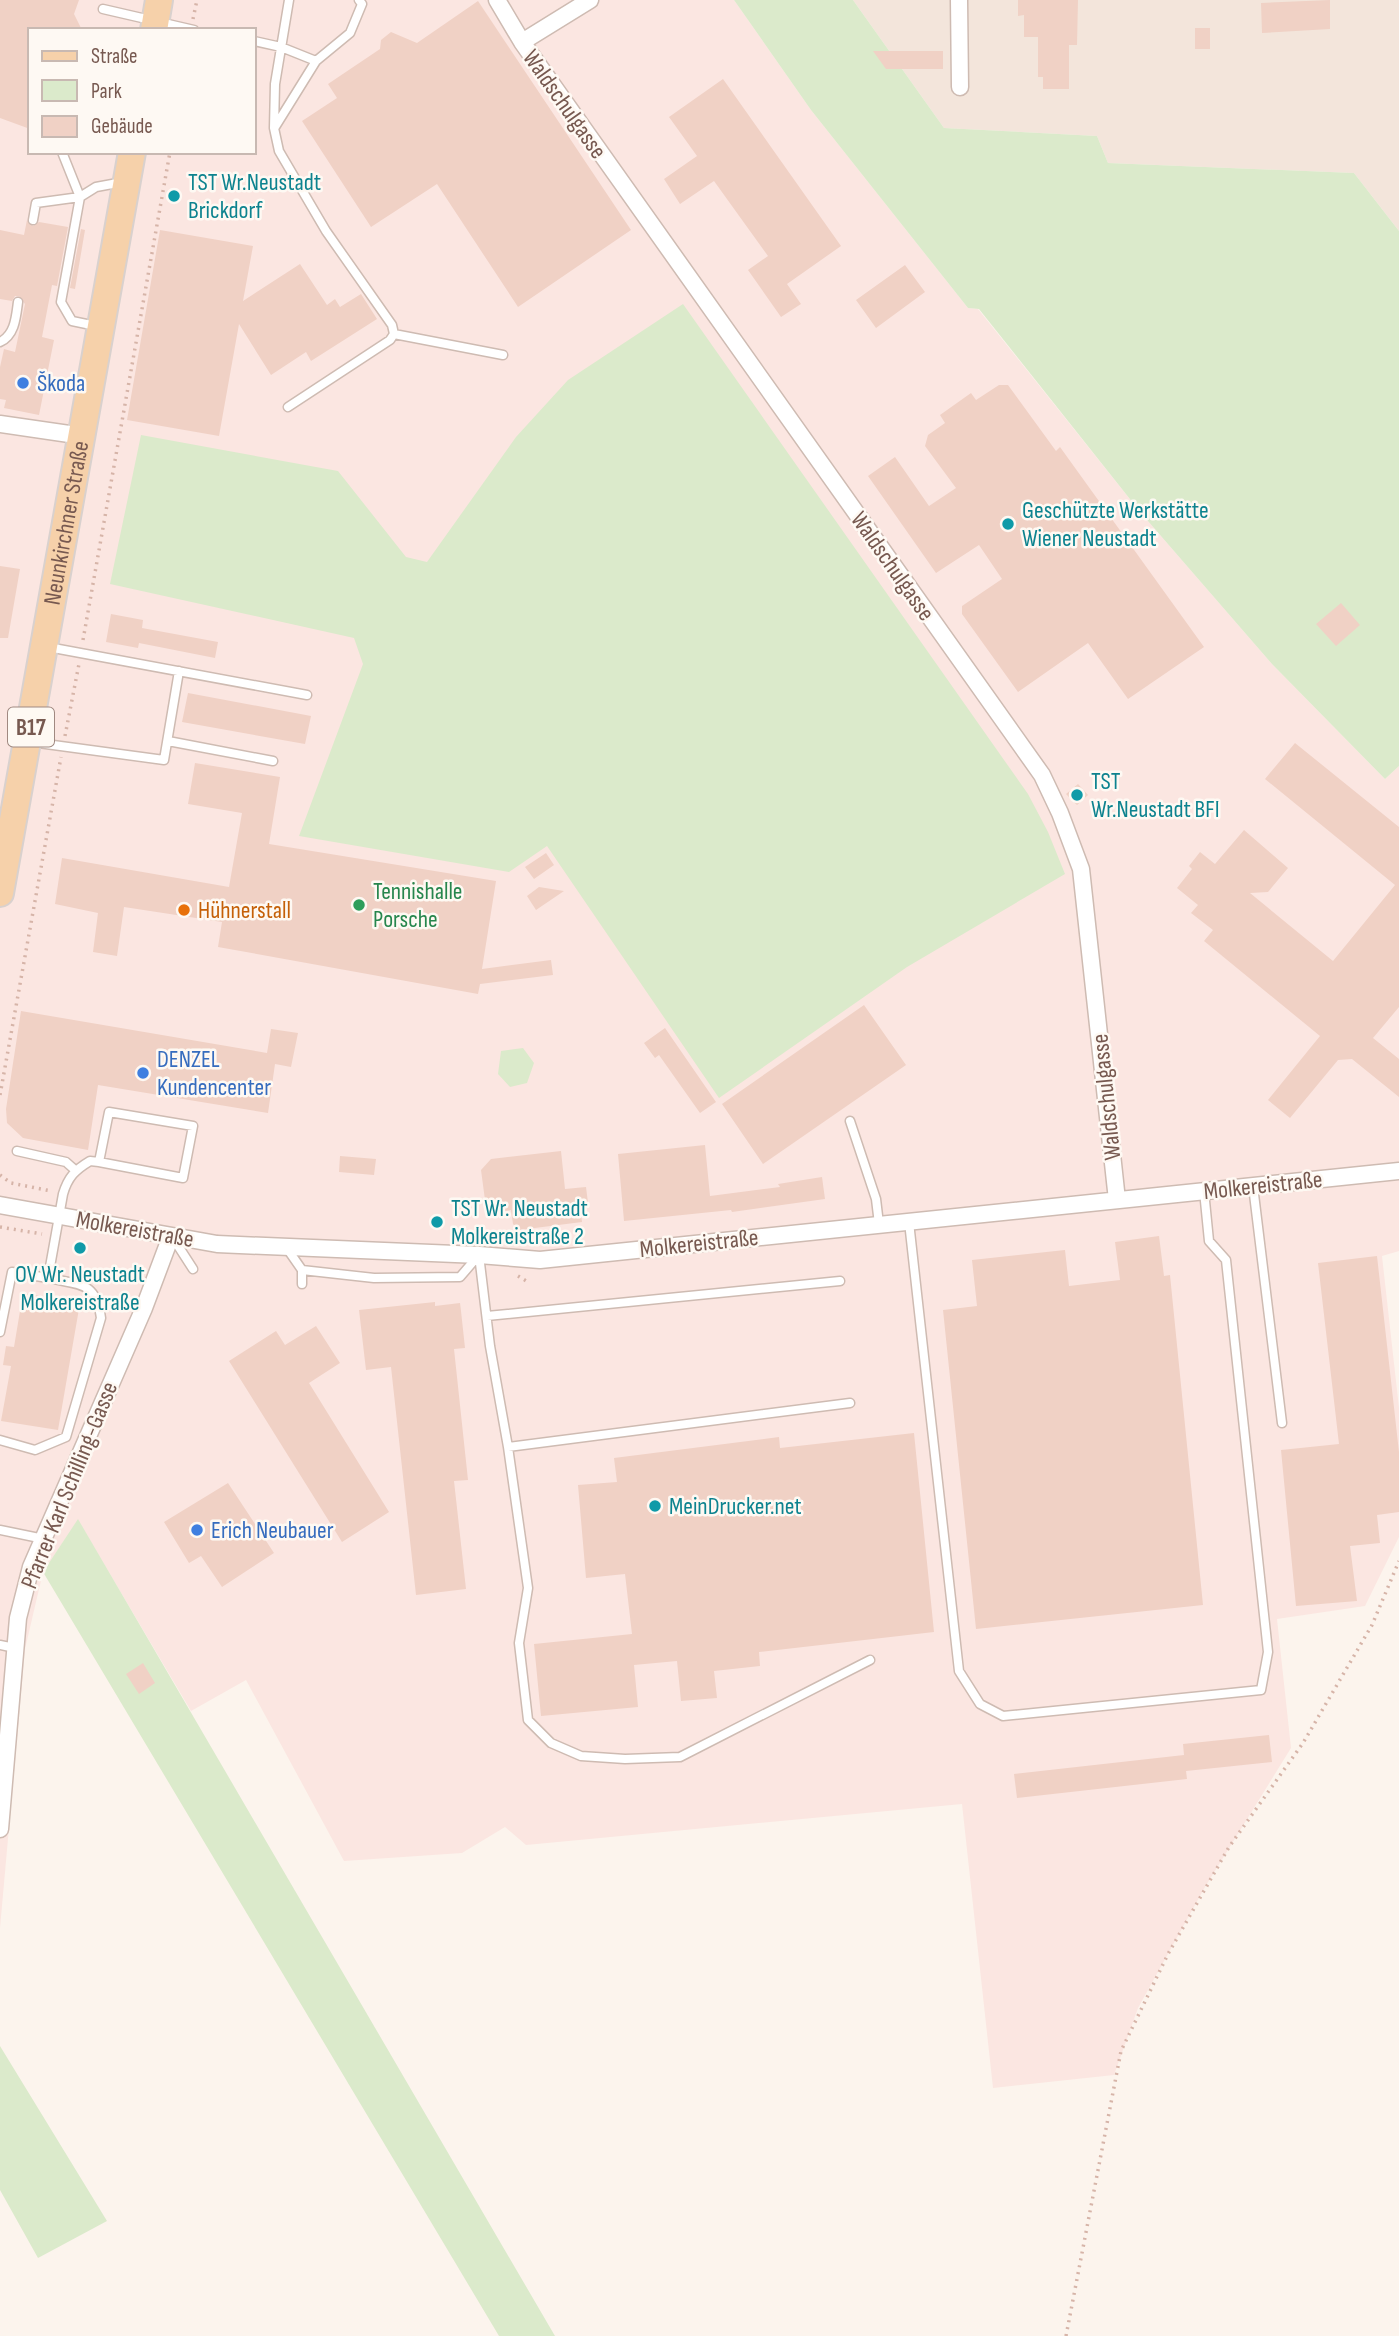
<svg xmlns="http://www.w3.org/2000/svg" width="1399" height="2336" viewBox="0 0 1399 2336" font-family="'Sofia Sans Condensed',sans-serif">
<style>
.residential{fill:#f3e5db}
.commercial{fill:#fbe6e1;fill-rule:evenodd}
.green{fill:#dbeacb}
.building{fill:#f0d1c5}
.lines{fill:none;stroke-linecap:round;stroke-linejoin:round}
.lane-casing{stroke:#cebbb2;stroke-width:11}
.street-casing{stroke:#cebbb2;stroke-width:19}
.primary-casing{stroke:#d9d1ce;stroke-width:30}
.path{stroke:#d6b4a8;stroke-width:3.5;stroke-dasharray:2 5;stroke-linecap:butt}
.lane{stroke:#fff;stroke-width:8}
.street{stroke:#fff;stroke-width:16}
.primary{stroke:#f6d1aa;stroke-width:26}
.culture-dot{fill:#0f9aa8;stroke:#fef9f3;stroke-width:2.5}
.shop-dot{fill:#3f7fe0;stroke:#fef9f3;stroke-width:2.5}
.leisure-dot{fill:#2e9e5b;stroke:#fef9f3;stroke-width:2.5}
.food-dot{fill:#e8710a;stroke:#fef9f3;stroke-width:2.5}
.labels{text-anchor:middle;stroke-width:5;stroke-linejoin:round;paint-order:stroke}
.shield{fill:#fef9f3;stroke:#a08981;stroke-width:2}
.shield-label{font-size:23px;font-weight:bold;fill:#775950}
.street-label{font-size:24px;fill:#775950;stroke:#fef9f3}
.culture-label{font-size:24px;fill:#0d838f;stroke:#fef9f3;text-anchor:start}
.shop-label{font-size:24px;fill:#366cbe;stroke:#fef9f3;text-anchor:start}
.leisure-label{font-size:24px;fill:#27864d;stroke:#fef9f3;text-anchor:start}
.food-label{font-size:24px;fill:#c56008;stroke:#fef9f3;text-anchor:start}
</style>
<rect width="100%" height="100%" fill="#fcf4ed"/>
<path class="residential" d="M853,0H1399V231L1354,173L1108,163L1097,136L944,128Z"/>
<path class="commercial" d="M0,0H734L811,110L968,308L978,309L1141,513L1272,664L1385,779L1399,766V1251L1382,1256L1399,1408V1537L1365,1606L1277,1619L1291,1748L1205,1887L1138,2008L1114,2075L993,2088L962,1804L526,1845L505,1827L462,1853L344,1861L246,1680L191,1711L78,1520L43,1572L25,1649L0,1928ZM30,30H254V152H30Z"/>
<path class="green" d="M734,0H853L944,128L1097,136L1108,163L1354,173L1399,231V766L1385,779L1272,664L1141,513L979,309L968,308L811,110Z
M683,304L1028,794L1048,832L1065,874L907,967L719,1098L547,846L509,872L299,836L363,664L354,638L110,584L141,435L338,471L406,557L427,562L516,437L568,380Z
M523,1048L534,1063L527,1083L510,1087L498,1074L501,1051Z
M78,1519L555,2336H499L43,1572Z
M0,2046L107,2221L38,2258L0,2190Z"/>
<path class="building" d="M0,0H79L74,14L82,30H30V129L0,118Z
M1018,0H1078L1077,45H1069V89H1043V77H1038V37H1024V15L1018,16Z
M1330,0V29L1262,33L1261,3Z
M478,1L631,230L518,307L437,184L371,227L302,121L337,98L328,84L380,49L381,40L391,32L417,43Z
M1195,28H1210V49H1195Z
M873,51H943V69H886Z
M723,79L841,246L787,284L801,304L781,317L748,270L768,256L714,181L680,204L664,179L697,156L669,117Z
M27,220L33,226L39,222L68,227L57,286L52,285L42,337L54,340L39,415L4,408L6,400L0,399V367L4,349L15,352L25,304L19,296H15L12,301L0,299V230L24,235Z
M81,229L85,230L75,289L70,288Z
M160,230L253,246L243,301L300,264L327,305L335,299L340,307L361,294L377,319L311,361L306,352L271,375L239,324L219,436L127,420Z
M905,265L925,292L876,328L856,300Z
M999,385H1008L1056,451L1060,447L1204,647L1128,699L1088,643L1018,692L962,614V606L1002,579L979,545L936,573L868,476L895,457L929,506L956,488L925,446L928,435L945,423L940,415L971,393L976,400Z
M0,566L20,569L8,638H0Z
M1341,603L1360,625L1336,646L1316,624Z
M111,614L143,620L142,628L218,642L215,658L139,643L138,648L106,642Z
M188,693L311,716L305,744L182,722Z
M1295,743L1399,827V1007L1373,1038L1399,1059V1097L1352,1059L1338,1060L1290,1118L1268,1100L1320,1036L1204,941L1213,930L1191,913L1198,905L1177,888L1192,869L1189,866L1200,852L1215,864L1244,830L1288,868L1268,892L1250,893L1333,961L1395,885L1265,779Z
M195,763L280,777L269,844L496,881L482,969L551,960L553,975L480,984L478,994L218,947L222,922L124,907L117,956L93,952L98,913L55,904L62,858L229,887L242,813L188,804Z
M1078,784L1088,795L1077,805L1066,794Z
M546,853L554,865L534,879L525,867Z
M539,887L564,891L536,910L527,896Z
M864,1005L906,1065L763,1164L722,1104Z
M21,1011L267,1053L271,1029L298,1033L291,1067L275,1064L268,1113L98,1085L88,1150L23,1138L7,1123L6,1109Z
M665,1028L716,1102L700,1113L659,1055L655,1058L644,1043Z
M705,1145L710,1196L780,1187L778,1184L822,1177L825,1199L732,1212L731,1210L624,1221L618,1154Z
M561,1151L565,1189L586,1187L588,1203L580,1204L582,1222L519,1230L513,1224L511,1210L497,1212L485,1200L481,1170L491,1159Z
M340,1156L376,1159L374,1175L339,1172Z
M1159,1236L1164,1276L1170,1275L1203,1605L976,1629L943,1310L977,1306L972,1260L1065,1250L1069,1286L1120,1280L1115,1242Z
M1377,1256L1399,1452V1512L1377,1515L1380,1543L1350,1546L1357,1601L1296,1606L1281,1450L1339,1444L1318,1263Z
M23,1293L80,1303L58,1430L1,1421L11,1366L3,1365L6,1346L14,1347Z
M435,1302V1306L460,1303L461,1311L465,1348L454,1349L468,1480L454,1481L466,1589L416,1595L391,1367L366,1370L359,1310Z
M316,1326L340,1363L309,1383L389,1512L342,1542L229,1361L276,1331L285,1345Z
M914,1433L934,1632L759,1652L760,1666L714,1671L717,1698L681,1701L677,1661L634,1665L638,1707L541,1716L534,1644L632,1634L625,1574L586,1578L578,1485L617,1482L614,1458L779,1437L780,1448Z
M228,1483L274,1553L222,1587L201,1556L189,1563L164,1522Z
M143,1663L155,1683L139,1694L126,1674Z
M1269,1735L1272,1762L1186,1771L1187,1779L1017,1798L1014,1774L1184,1755L1183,1744Z"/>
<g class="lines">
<defs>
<path id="lane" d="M103,9L194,30
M254,41L281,47L316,61
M275,127L316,61L350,33L362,4L359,0
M33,220L36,203L80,197L62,152
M96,326L72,321L61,302L80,197L96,187L123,182
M394,334L503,355
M0,342C15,335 16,317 18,302
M288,407L390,340L394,334L392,325L326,231L279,151L274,128L275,84L289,0
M48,647L307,695
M168,741L273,761
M31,742L164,760L179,671
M850,1121L876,1199L879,1224
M17,1151L66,1162L75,1170
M1253,1186L1282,1423
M909,1222L959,1671L980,1704L1003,1716L1261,1690L1268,1652L1226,1260L1209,1241L1204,1191
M173,1238L193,1269
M286,1247L302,1270V1284
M479,1255L490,1346L508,1447L528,1588L519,1643L528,1720L551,1743L581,1756L625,1759L680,1757L870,1660
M302,1270L374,1278L460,1277L478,1256
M487,1316L840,1281
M0,1332L12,1272L48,1278L63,1194C68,1177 75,1170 90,1161L99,1162L183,1178L193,1126L109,1112L99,1162
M0,1440L35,1450L66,1437L101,1318C96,1281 80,1285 48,1278
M508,1447L850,1403
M0,1530L44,1539
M0,1645L15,1648"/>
<path id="street" d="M497,0L522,42L1042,775L1060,813L1081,869L1117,1200
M959,0L960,87
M522,42L590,0
M0,424L83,436
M0,1205L217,1244L479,1255L540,1260L1399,1171
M0,1829L18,1618L31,1567L144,1308L171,1236"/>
<g id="primary">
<path d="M154,30L159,0"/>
<path id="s1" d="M0,893L132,152"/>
</g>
</defs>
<use href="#lane" class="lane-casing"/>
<use href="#street" class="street-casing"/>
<use href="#primary" class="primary-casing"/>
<path class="path" d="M193,19L197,0
M83,640L170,152
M65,736L79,664
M0,1095L61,757
M0,1175L11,1183L51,1191
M0,1227L42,1234
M518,1276L528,1282
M1066,2336L1121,2051L1168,1954L1229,1847L1303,1743L1372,1625L1399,1561"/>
<use href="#lane" class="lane"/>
<use href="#street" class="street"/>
<use href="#primary" class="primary"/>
</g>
<g class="culture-dot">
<circle cx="174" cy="196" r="7"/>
<circle cx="1008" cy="524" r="7"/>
<circle cx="1077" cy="795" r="7"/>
<circle cx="437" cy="1222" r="7"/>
<circle cx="80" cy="1248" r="7"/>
<circle cx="655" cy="1506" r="7"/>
</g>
<g class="shop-dot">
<circle cx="23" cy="383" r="7"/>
<circle cx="143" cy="1073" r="7"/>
<circle cx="197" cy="1530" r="7"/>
</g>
<circle class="leisure-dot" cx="359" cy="905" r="7"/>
<circle class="food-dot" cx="184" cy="910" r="7"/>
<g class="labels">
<rect class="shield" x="8" y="707.5" width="46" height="39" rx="5"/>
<g class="shield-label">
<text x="31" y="735">B17</text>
</g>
<g class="street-label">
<text transform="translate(565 104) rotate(55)" y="8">Waldschulgasse</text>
<text dy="8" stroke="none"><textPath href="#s1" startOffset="376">Neunkirchner Straße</textPath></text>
<text transform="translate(893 566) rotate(55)" y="8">Waldschulgasse</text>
<text transform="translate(1106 1097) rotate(-96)" y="8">Waldschulgasse</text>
<text transform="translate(1263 1185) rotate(-6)" y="8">Molkereistraße</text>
<text transform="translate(135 1229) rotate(10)" y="8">Molkereistraße</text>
<text transform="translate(699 1243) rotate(-6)" y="8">Molkereistraße</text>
<text transform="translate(69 1485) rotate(-68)" y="8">Pfarrer Karl Schilling-Gasse</text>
</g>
<g class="culture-label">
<text x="188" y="190">TST Wr.Neustadt<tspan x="188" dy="28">Brickdorf</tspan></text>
<text x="1022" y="518">Geschützte Werkstätte<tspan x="1022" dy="28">Wiener Neustadt</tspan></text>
<text x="1091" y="789">TST<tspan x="1091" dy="28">Wr.Neustadt BFI</tspan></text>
<text x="451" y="1216">TST Wr. Neustadt<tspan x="451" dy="28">Molkereistraße 2</tspan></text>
<text x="80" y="1282" text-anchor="middle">OV Wr. Neustadt<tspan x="80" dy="28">Molkereistraße</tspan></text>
<text x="669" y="1514">MeinDrucker.net</text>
</g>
<g class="shop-label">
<text x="37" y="391">Škoda</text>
<text x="157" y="1067">DENZEL<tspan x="157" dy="28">Kundencenter</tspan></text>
<text x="211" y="1538">Erich Neubauer</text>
</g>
<g class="leisure-label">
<text x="373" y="899">Tennishalle<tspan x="373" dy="28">Porsche</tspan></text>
</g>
<g class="food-label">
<text x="198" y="918">Hühnerstall</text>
</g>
</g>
<rect x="28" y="28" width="228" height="126" fill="#fef9f3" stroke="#c8b9b2" stroke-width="2"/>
<rect x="42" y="51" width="35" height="10" fill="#f6d1aa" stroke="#c8b9b2" stroke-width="2"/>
<text x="91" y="63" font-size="21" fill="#775950">Straße</text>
<rect x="42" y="80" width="35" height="21" fill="#dbeacb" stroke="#c8b9b2" stroke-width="2"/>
<text x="91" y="98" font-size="21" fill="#775950">Park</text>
<rect x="42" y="116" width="35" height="21" fill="#f0d1c5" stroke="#c8b9b2" stroke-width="2"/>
<text x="91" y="133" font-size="21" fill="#775950">Gebäude</text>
</svg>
